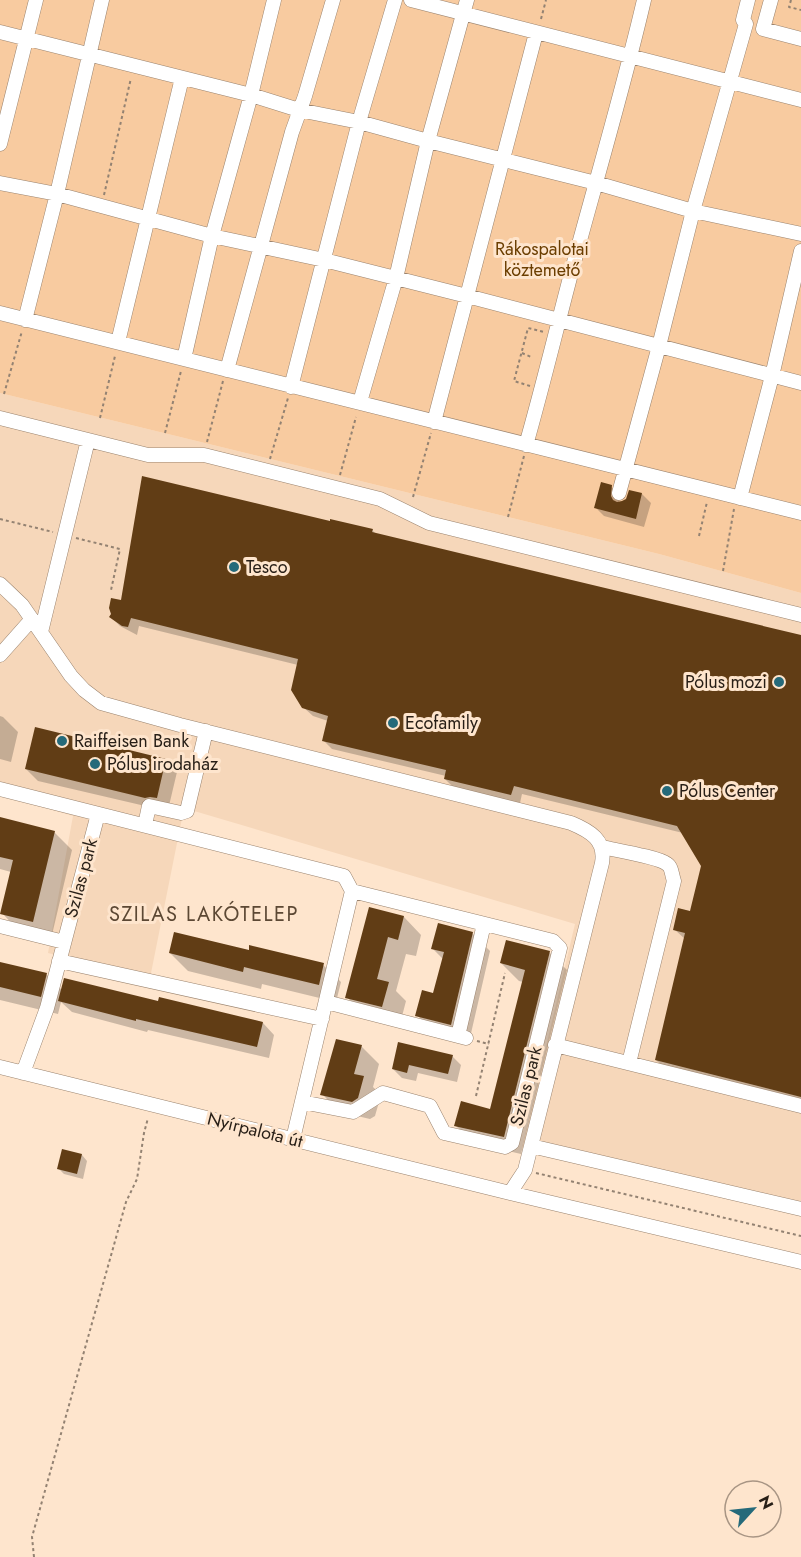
<svg xmlns="http://www.w3.org/2000/svg" width="801" height="1557" viewBox="0 0 801 1557" font-family="Jost,sans-serif">
<style>
.built{fill:#f6d7ba}
.green{fill:#f8cba0}
.shadow{fill:#0003}
.building{fill:#613d15}
.lines{fill:none;stroke-linecap:round;stroke-linejoin:round}
.minor-casing{stroke:#9a836e;stroke-width:15}
.path{stroke:#938272;stroke-width:2;stroke-dasharray:3 3;stroke-linecap:butt}
.minor{stroke:#fff;stroke-width:14}
.poi-dot{fill:#256a7a;stroke:#fee5cd;stroke-width:2}
.labels{text-anchor:middle;stroke-width:6;stroke-linejoin:round;paint-order:stroke}
.park-label{font-size:18px;fill:#6b3e00;stroke:#fee5cd}
.poi-label{font-size:18px;fill:#271e16;stroke:#fee5cd;text-anchor:start}
.street-label{font-size:18px;fill:#271e16;stroke:#fee5cd}
.neighbourhood-label{font-size:20px;letter-spacing:1.5px;fill:#5c4834;stroke:#fee5cd}
</style>
<rect width="100%" height="100%" fill="#fee5cd"/>
<path class="built" d="M0,393L659,554L801,593V1213L522,1148L575,924L184,808L150,978L48,953L73,816L0,794Z"/>
<path class="green" d="M0,0H801V593L659,554L0,393Z"/>
<path class="shadow" d="M611,487L620,495L619,503L627,500L630,491L642,494L651,503L644,527L604,516L596,508Z
M331,523L372,530L376,534L801,637V1103L665,1069L656,1060L685,939L675,930L691,913L702,866L683,833L522,794L520,803L454,788L445,779L446,776L332,749L323,740L328,721L313,716L303,707L298,665L139,626L137,635L120,626L111,617L122,602Z
M0,716L3,717L18,732L11,762L0,759Z
M165,760L177,772L168,810L158,809L38,781L26,769Z
M0,819L54,832L72,850L51,939L19,931L2,913L11,872L0,869Z
M370,908L404,917L421,935L416,956L406,954L396,991L406,1001L400,1024L364,1015L347,997Z
M472,933L490,951L469,1042L435,1033L417,1015L435,995L444,960L433,949Z
M250,952L323,965L341,982L336,1002L262,984L261,989L188,971L170,953Z
M549,952L567,970L521,1154L474,1143L456,1126L491,1111L523,982L519,981L501,963Z
M0,963L46,974L62,990L159,1003L263,1023L274,1035L269,1058L148,1030L147,1032L72,1012L61,1002L58,1014L0,1000Z
M399,1043L452,1056L461,1065L457,1082L418,1073L416,1081L402,1078L393,1069Z
M361,1046L379,1064L373,1087L381,1095L375,1116L370,1119L340,1112L322,1094Z
M63,1151L82,1155L87,1161L83,1179L64,1174L59,1169Z"/>
<path class="building" d="M142,476L330,521V519L373,529L372,532L801,635V1097L655,1060L685,933L673,930L678,908L690,911L701,866L677,826L514,786L511,795L444,779L446,770L322,741L328,716L302,708L291,690L298,659L131,618L128,627L122,626L109,617L111,614L109,608L111,598L121,600Z
M601,482L612,485L611,496L613,500L617,502L622,501L626,499L629,490L642,493L636,519L594,508Z
M35,727L166,759L157,798L150,797L145,798L25,769Z
M0,817L55,831L33,922L0,914L13,860L0,857Z
M369,907L404,916L398,940L388,937L377,979L389,982L382,1007L345,998Z
M438,923L473,932L451,1025L415,1016L422,990L433,993L444,952L431,949Z
M174,932L249,950V945L324,963L319,985L244,967L243,972L169,953Z
M506,940L550,951L504,1137L454,1126L461,1101L490,1109L525,970L500,963Z
M0,962L47,973L41,997L0,987Z
M64,978L158,1001L159,997L263,1022L257,1047L136,1019V1021L58,1001Z
M336,1039L362,1045L354,1074L364,1076L358,1098L352,1102L320,1095Z
M398,1042L453,1055L448,1074L409,1065L407,1073L392,1069Z
M62,1149L82,1154L77,1174L57,1169Z"/>
<g class="lines">
<defs>
<path id="minor" d="M411,0L801,100
M771,0L763,29L801,39
M0,32L251,95L299,110L359,122L428,141L596,183L693,211L801,234
M0,144L36,0
M0,183L57,194L212,236L324,260L467,296L801,383
M0,313L801,513
M25,320L57,194L102,0
M118,342L182,78
M184,359L212,236L251,95L274,0
M227,370L292,132L305,96L333,0
M291,387L359,122L395,0
M360,402L396,278L428,141L467,0
M0,418L148,455H204L380,499L429,523L801,615
M434,422L536,33
M526,445C544,382 559,318 576,255C599,170 624,86 644,0
M619,493L659,346L693,211L746,24L743,20L748,0
M740,498L772,376L801,251
M0,584L22,605L71,676L84,690L101,703L180,725L571,823C590,831 606,840 602,863L525,1170L510,1193
M41,632L88,440
M0,655L32,619
M0,789L344,876L352,891L293,1139
M145,825L149,806L181,813L187,811L206,731
M602,847C614,850 658,857 667,864C672,867 672,876 674,881L629,1063
M0,926L64,942
M59,961L322,1019
M326,1002L466,1038
M458,1036L484,924
M555,1045L801,1106
M0,1067L510,1193L801,1262
M23,1073L47,1008L98,814
M302,1102L353,1112L383,1093L430,1106L444,1133L505,1147L512,1143L560,948L553,941L352,891
M531,1146L801,1209"/>
</defs>
<use href="#minor" class="minor-casing"/>
<path class="path" d="M791,0L789,7L801,10
M541,19L546,0
M104,195L131,78
M522,353L531,357
M530,386L514,381L528,328L544,332
M4,394L22,331
M100,418L115,356
M165,433L181,371
M207,442L223,381
M270,459L288,398
M340,475L356,417
M413,497L431,433
M508,517L524,456
M0,519L53,532
M699,536L707,502
M76,538L120,549L111,590
M723,571L734,509
M477,1041L489,1044
M476,1096L505,973
M536,1173L801,1236
M34,1557L32,1537L126,1202L137,1179L144,1133L148,1118"/>
<use href="#minor" class="minor"/>
</g>
<g class="poi-dot">
<circle cx="234" cy="567" r="6"/>
<circle cx="779" cy="682" r="6"/>
<circle cx="393" cy="723" r="6"/>
<circle cx="62" cy="741" r="6"/>
<circle cx="95" cy="764" r="6"/>
<circle cx="667" cy="791" r="6"/>
</g>
<g class="labels">
<g class="park-label">
<text x="542" y="255">Rákospalotai<tspan x="542" dy="21">köztemető</tspan></text>
</g>
<g class="poi-label">
<text x="246" y="573">Tesco</text>
<text x="767" y="688" text-anchor="end">Pólus mozi</text>
<text x="405" y="729">Ecofamily</text>
<text x="74" y="747">Raiffeisen Bank</text>
<text x="107" y="770">Pólus irodaház</text>
<text x="679" y="797">Pólus Center</text>
</g>
<g class="street-label">
<text transform="translate(81 878) rotate(-75)" y="6">Szilas park</text>
<text transform="translate(526 1086) rotate(-76)" y="6">Szilas park</text>
<text transform="translate(255 1130) rotate(14)" y="6">Nyírpalota út</text>
</g>
<g class="neighbourhood-label">
<text x="204" y="921">SZILAS LAKÓTELEP</text>
</g>
</g>
<g transform="translate(753 1509) rotate(63)"><circle r="28" fill="#fee5cd" stroke="#a89584" stroke-width="1.5"/>
<path d="M0-4.5L10 22L0 15L-10 22Z" fill="#256a7a"/>
<text y="-9" font-size="16" font-weight="bold" text-anchor="middle" fill="#271e16">N</text>
</g>
</svg>
